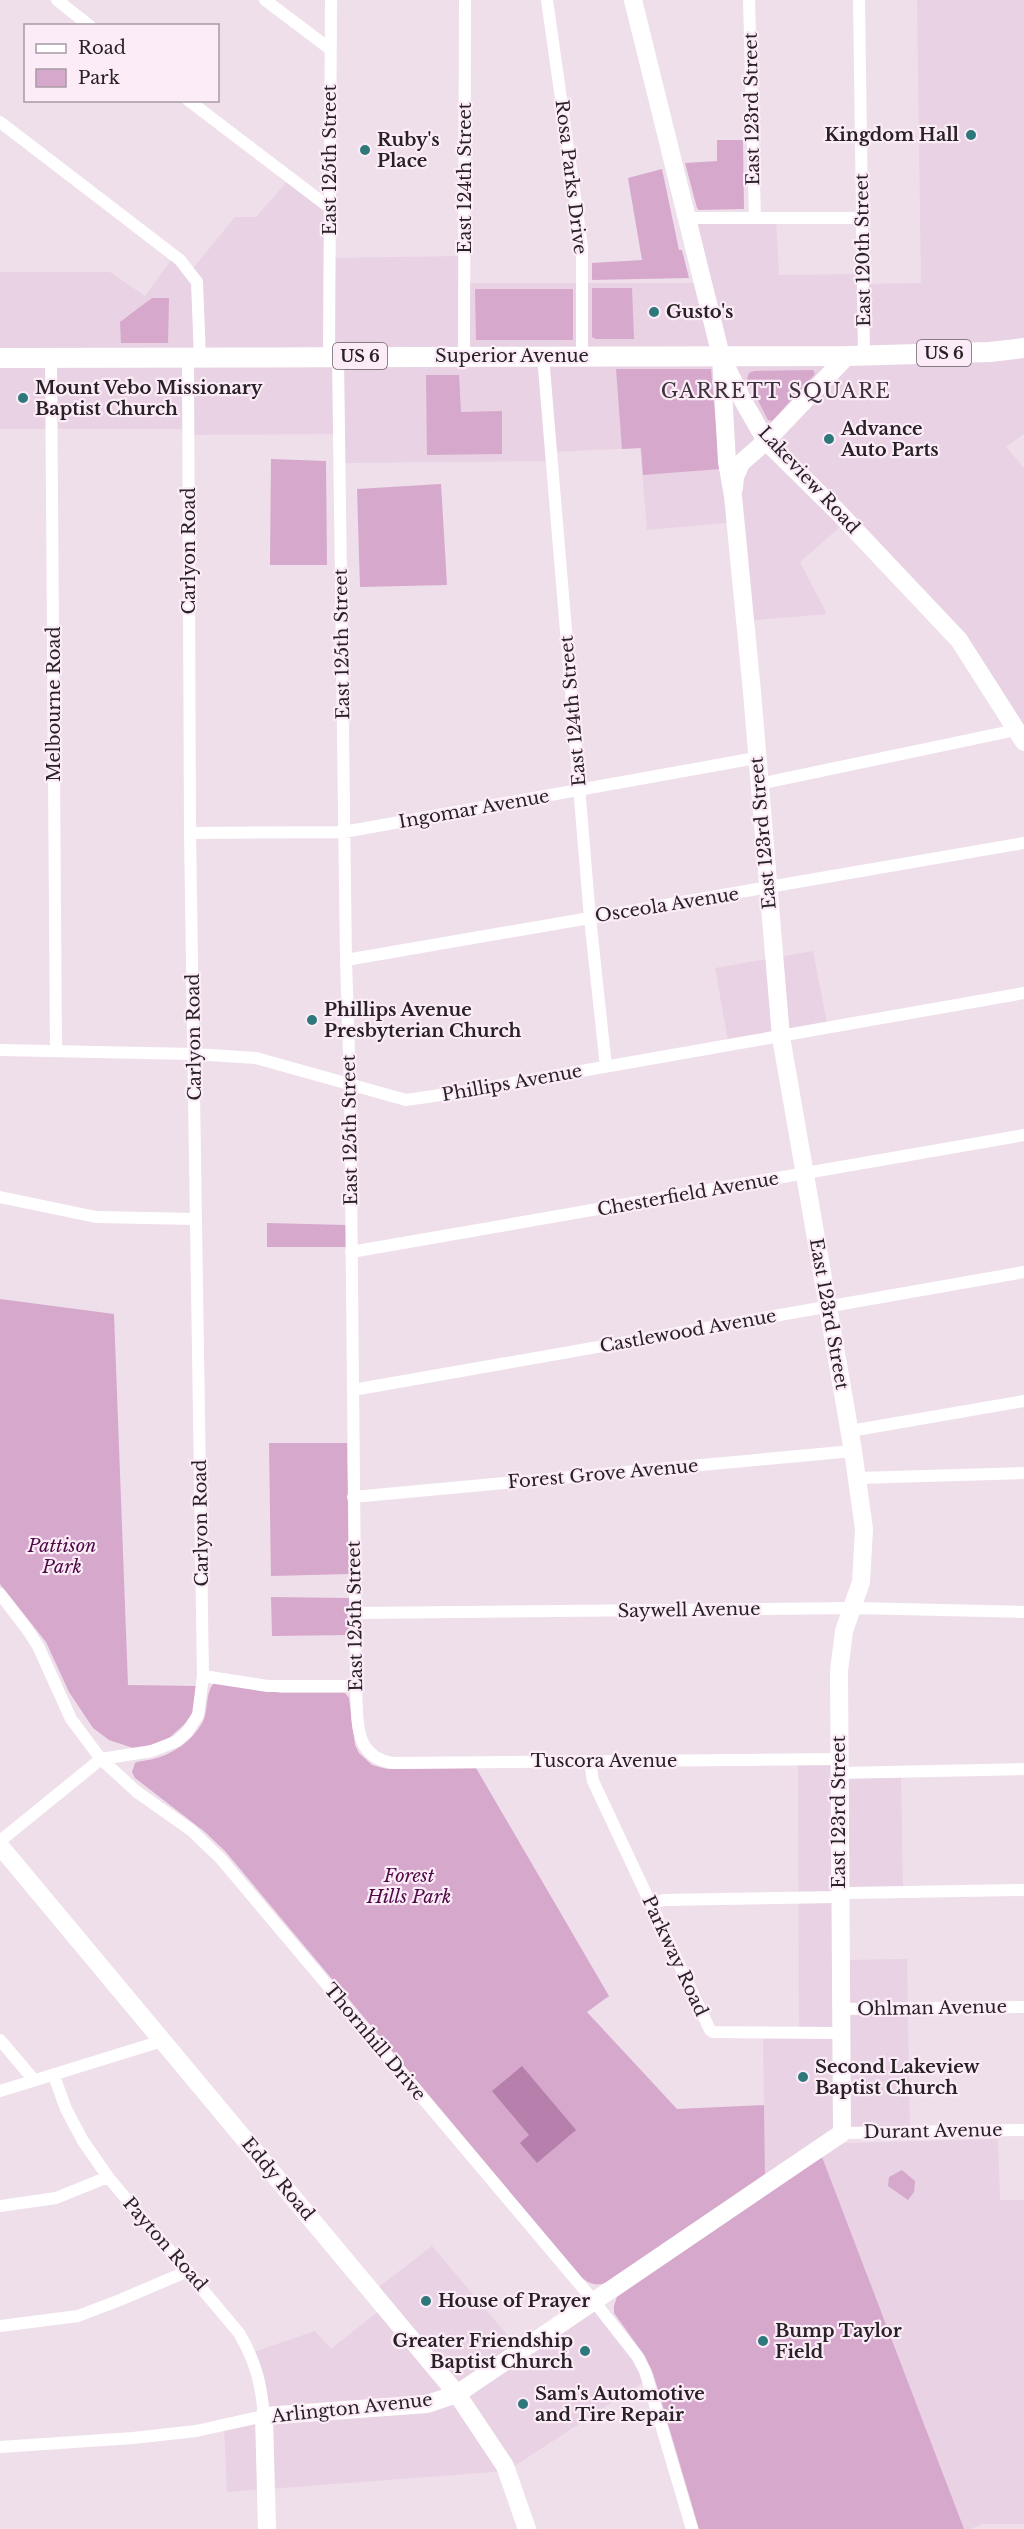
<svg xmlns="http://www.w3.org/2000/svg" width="1024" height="2529" viewBox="0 0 1024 2529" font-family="'Libre Baskerville',serif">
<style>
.built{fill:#e8d2e3}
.green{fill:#d6a8cc}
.water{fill:#b780ac}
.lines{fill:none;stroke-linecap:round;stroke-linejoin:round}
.street{stroke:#fff;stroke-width:12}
.secondary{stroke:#fff;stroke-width:18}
.primary{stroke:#fff;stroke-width:20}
.poi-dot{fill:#2e777b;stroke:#fcecf8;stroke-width:2}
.labels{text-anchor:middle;stroke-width:4.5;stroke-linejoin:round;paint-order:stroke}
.shield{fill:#fcecf8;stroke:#685f65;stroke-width:1.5}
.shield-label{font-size:16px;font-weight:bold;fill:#282226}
.street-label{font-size:18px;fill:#282226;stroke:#fcecf8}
.poi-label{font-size:18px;font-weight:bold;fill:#282226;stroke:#fcecf8;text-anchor:start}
.park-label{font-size:18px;font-style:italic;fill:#4d0845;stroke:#fcecf8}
.neighbourhood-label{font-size:20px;letter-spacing:1.5px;fill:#3d313b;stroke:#fcecf8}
</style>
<rect width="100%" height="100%" fill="#efdfeb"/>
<path class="built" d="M917,0H1024V434L1006,447L1024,468V742L959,640L847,521L800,562L827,614L745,621L735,522L647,530L640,448L552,452V461L340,463L339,434L188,435V429H0V272H110L145,296L174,256L190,272L235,217H256L290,178L330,208V258L465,256V283H703L688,218H776L779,275L864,274V284L921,283Z
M813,951L828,1028L729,1046L715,968Z
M798,1759H838L839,1773L901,1772L903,1892L849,1893L840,1960L907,1959L910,2132L842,2133L765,2184L763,2033L799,2032Z
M998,2139L1000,2200H1024V2524H982L971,2529H699L659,2389L645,2356L614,2313V2306L617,2297L844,2143Z
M432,2246L520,2350L593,2300L648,2379L507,2471L227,2492L224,2425L264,2416L251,2353L315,2331L331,2349L384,2307L372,2292Z"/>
<path class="green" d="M717,140H743L744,209L699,210L697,208L685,163L717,161Z
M662,169L679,250H682L689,278L592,280V263L642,260L628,178Z
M592,288H632L634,339H596L592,337Z
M475,289H573V340H476Z
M152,298H169L168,343H121L120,322Z
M616,369H711L720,469L643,475L641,448L622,449Z
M813,370L815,374L772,421L768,420L747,379L749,373L754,371Z
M426,375H459L461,412L502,411V454L427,455Z
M271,459L326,461L327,565H270Z
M441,484L447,585L360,587L357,489Z
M267,1223L346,1225V1247H267Z
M0,1299L114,1314L128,1685L197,1686L194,1710L189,1720L168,1739L144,1747L133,1748L109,1740L93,1728L69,1692L46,1642L0,1584Z
M269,1443H347L349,1574L271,1576Z
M271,1597L349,1598V1635L272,1636Z
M214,1683L282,1693H345L349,1698L355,1745L359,1753L372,1765L387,1769L476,1768L609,1996L587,2012L677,2109L764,2105L765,2174L607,2282C597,2287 590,2284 581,2277L225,1851L205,1832L135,1778L132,1772L135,1763C141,1760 147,1761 153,1759C174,1754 195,1739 204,1719C208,1708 206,1691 214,1683Z
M822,2157L964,2529H699L653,2373L645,2356L614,2313V2306L617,2297Z
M902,2170L915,2181L914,2192L908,2200L888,2186L889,2177Z"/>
<path class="water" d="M522,2066L576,2130L537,2163L520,2143L529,2135L492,2091Z"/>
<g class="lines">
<path class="street" d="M57,0L90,26
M265,0L330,49
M547,0L582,247V356
M749,0L755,218
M859,0L864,355
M188,100L330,208
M0,122L180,260L197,282L200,358
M688,218H863
M329,356L331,0
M338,356L346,960L350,1083L356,1686C358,1718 352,1757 393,1763L838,1759
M464,356L465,0
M543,356L590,918L606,1067
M51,358L56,1050
M759,784L1016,730
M190,833L344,832L756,758
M346,960L1024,843
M0,1050L194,1054L256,1058L406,1100L468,1091L1024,993
M0,1197L96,1217L196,1219
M351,1252L1024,1135
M353,1390L1024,1272
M850,1431L1024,1401
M857,1478L1024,1473
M353,1497L853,1451
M0,1594L27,1629L38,1646L71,1719L101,1759L137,1792L191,1830L221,1859L593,2300L637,2356L645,2371L692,2529
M355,1613L854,1608L1024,1612
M203,1676L268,1686H356
M590,1761L593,1781L710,2030L713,2032L841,2033
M839,1773L1024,1769
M0,1841L101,1759L152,1751L177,1741L187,1732L198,1715L203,1676L190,833L188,358
M651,1904L664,1900L839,1897L849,1893L1024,1890
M841,2009L1024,2007
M0,2040L34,2080
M0,2091L162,2041
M842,2133L1024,2130
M0,2206L56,2198L108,2177
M0,2326L78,2316L120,2300L188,2271
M0,2447L133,2438L196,2431L264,2416C261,2383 256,2362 239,2333L108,2177L83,2141L66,2109L54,2076"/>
<path class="secondary" d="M633,0L721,356L742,399L766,441L840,514L959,640L1024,742
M734,488L735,477L741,463L766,441L847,356
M0,1846L457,2394L505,2466L527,2529
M267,2529L264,2416L427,2404L457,2394L842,2133L839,1671L844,1631L861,1582L864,1529L853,1451L781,1037L752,692L733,496L727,462L721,356"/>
<path class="primary" d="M0,358L847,356L990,352L1024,348"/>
</g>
<g class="poi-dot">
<circle cx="971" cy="135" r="6"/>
<circle cx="365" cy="150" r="6"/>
<circle cx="654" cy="312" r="6"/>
<circle cx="23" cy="398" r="6"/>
<circle cx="829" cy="439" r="6"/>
<circle cx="312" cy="1020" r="6"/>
<circle cx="803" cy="2077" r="6"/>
<circle cx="426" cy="2301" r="6"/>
<circle cx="763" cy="2341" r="6"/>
<circle cx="585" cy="2351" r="6"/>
<circle cx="523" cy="2404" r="6"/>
</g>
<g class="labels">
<g class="shield">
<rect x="917" y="340" width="54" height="26" rx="4.5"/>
<rect x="333" y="343" width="54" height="26" rx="4.5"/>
</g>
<g class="shield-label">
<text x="944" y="359">US 6</text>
<text x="360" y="362">US 6</text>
</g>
<g class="street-label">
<text transform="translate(752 109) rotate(-91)" y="6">East 123rd Street</text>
<text transform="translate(330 160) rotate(-90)" y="6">East 125th Street</text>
<text transform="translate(571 177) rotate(83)" y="6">Rosa Parks Drive</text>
<text transform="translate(465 178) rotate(-90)" y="6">East 124th Street</text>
<text transform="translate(863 250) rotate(-91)" y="6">East 120th Street</text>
<text x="512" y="362">Superior Avenue</text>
<text transform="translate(809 480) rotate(47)" y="6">Lakeview Road</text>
<text transform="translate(189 551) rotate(-90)" y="6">Carlyon Road</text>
<text transform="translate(342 644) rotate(-91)" y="6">East 125th Street</text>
<text transform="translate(54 704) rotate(-90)" y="6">Melbourne Road</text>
<text transform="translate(573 711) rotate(-95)" y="6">East 124th Street</text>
<text transform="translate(474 809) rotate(-10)" y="6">Ingomar Avenue</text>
<text transform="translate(763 833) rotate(-95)" y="6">East 123rd Street</text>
<text transform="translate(667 905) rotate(-9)" y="6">Osceola Avenue</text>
<text transform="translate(194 1037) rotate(-91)" y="6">Carlyon Road</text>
<text transform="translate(512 1083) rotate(-10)" y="6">Phillips Avenue</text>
<text transform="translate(350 1130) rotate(-91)" y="6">East 125th Street</text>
<text transform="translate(688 1194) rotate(-10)" y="6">Chesterfield Avenue</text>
<text transform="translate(829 1314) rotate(80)" y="6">East 123rd Street</text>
<text transform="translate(688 1331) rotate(-10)" y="6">Castlewood Avenue</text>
<text transform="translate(603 1474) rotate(-5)" y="6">Forest Grove Avenue</text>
<text transform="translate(201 1523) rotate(-91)" y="6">Carlyon Road</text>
<text transform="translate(689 1610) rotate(-1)" y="6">Saywell Avenue</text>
<text transform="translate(355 1616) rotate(-91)" y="6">East 125th Street</text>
<text x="604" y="1767">Tuscora Avenue</text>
<text transform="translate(839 1812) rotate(-90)" y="6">East 123rd Street</text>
<text transform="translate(675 1956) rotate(65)" y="6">Parkway Road</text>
<text transform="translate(932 2008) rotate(-1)" y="6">Ohlman Avenue</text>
<text transform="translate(375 2042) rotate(50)" y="6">Thornhill Drive</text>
<text transform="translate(933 2131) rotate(-1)" y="6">Durant Avenue</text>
<text transform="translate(278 2179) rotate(50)" y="6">Eddy Road</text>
<text transform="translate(165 2244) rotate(49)" y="6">Payton Road</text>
<text transform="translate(352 2408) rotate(-6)" y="6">Arlington Avenue</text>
</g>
<g class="poi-label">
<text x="959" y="141" text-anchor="end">Kingdom Hall</text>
<text x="377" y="146">Ruby's<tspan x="377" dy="21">Place</tspan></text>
<text x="666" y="318">Gusto's</text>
<text x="35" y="394">Mount Vebo Missionary<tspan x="35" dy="21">Baptist Church</tspan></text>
<text x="841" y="435">Advance<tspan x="841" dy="21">Auto Parts</tspan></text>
<text x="324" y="1016">Phillips Avenue<tspan x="324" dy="21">Presbyterian Church</tspan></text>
<text x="815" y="2073">Second Lakeview<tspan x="815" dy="21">Baptist Church</tspan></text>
<text x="438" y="2307">House of Prayer</text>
<text x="775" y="2337">Bump Taylor<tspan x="775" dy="21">Field</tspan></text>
<text x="573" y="2347" text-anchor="end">Greater Friendship<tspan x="573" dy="21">Baptist Church</tspan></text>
<text x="535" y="2400">Sam's Automotive<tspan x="535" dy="21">and Tire Repair</tspan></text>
</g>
<g class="park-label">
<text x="62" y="1552">Pattison<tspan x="62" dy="21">Park</tspan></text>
<text x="409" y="1882">Forest<tspan x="409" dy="21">Hills Park</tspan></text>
</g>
<g class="neighbourhood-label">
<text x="776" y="398">GARRETT SQUARE</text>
</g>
</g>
<rect x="24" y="24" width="195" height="78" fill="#fcecf8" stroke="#a79ba4" stroke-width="1.5"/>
<rect x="36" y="44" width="30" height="9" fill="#ffffff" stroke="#a79ba4" stroke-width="1.5"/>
<text x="78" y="54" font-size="18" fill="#282226">Road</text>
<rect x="36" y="69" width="30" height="18" fill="#d6a8cc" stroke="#a79ba4" stroke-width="1.5"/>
<text x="78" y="84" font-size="18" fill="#282226">Park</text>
</svg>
